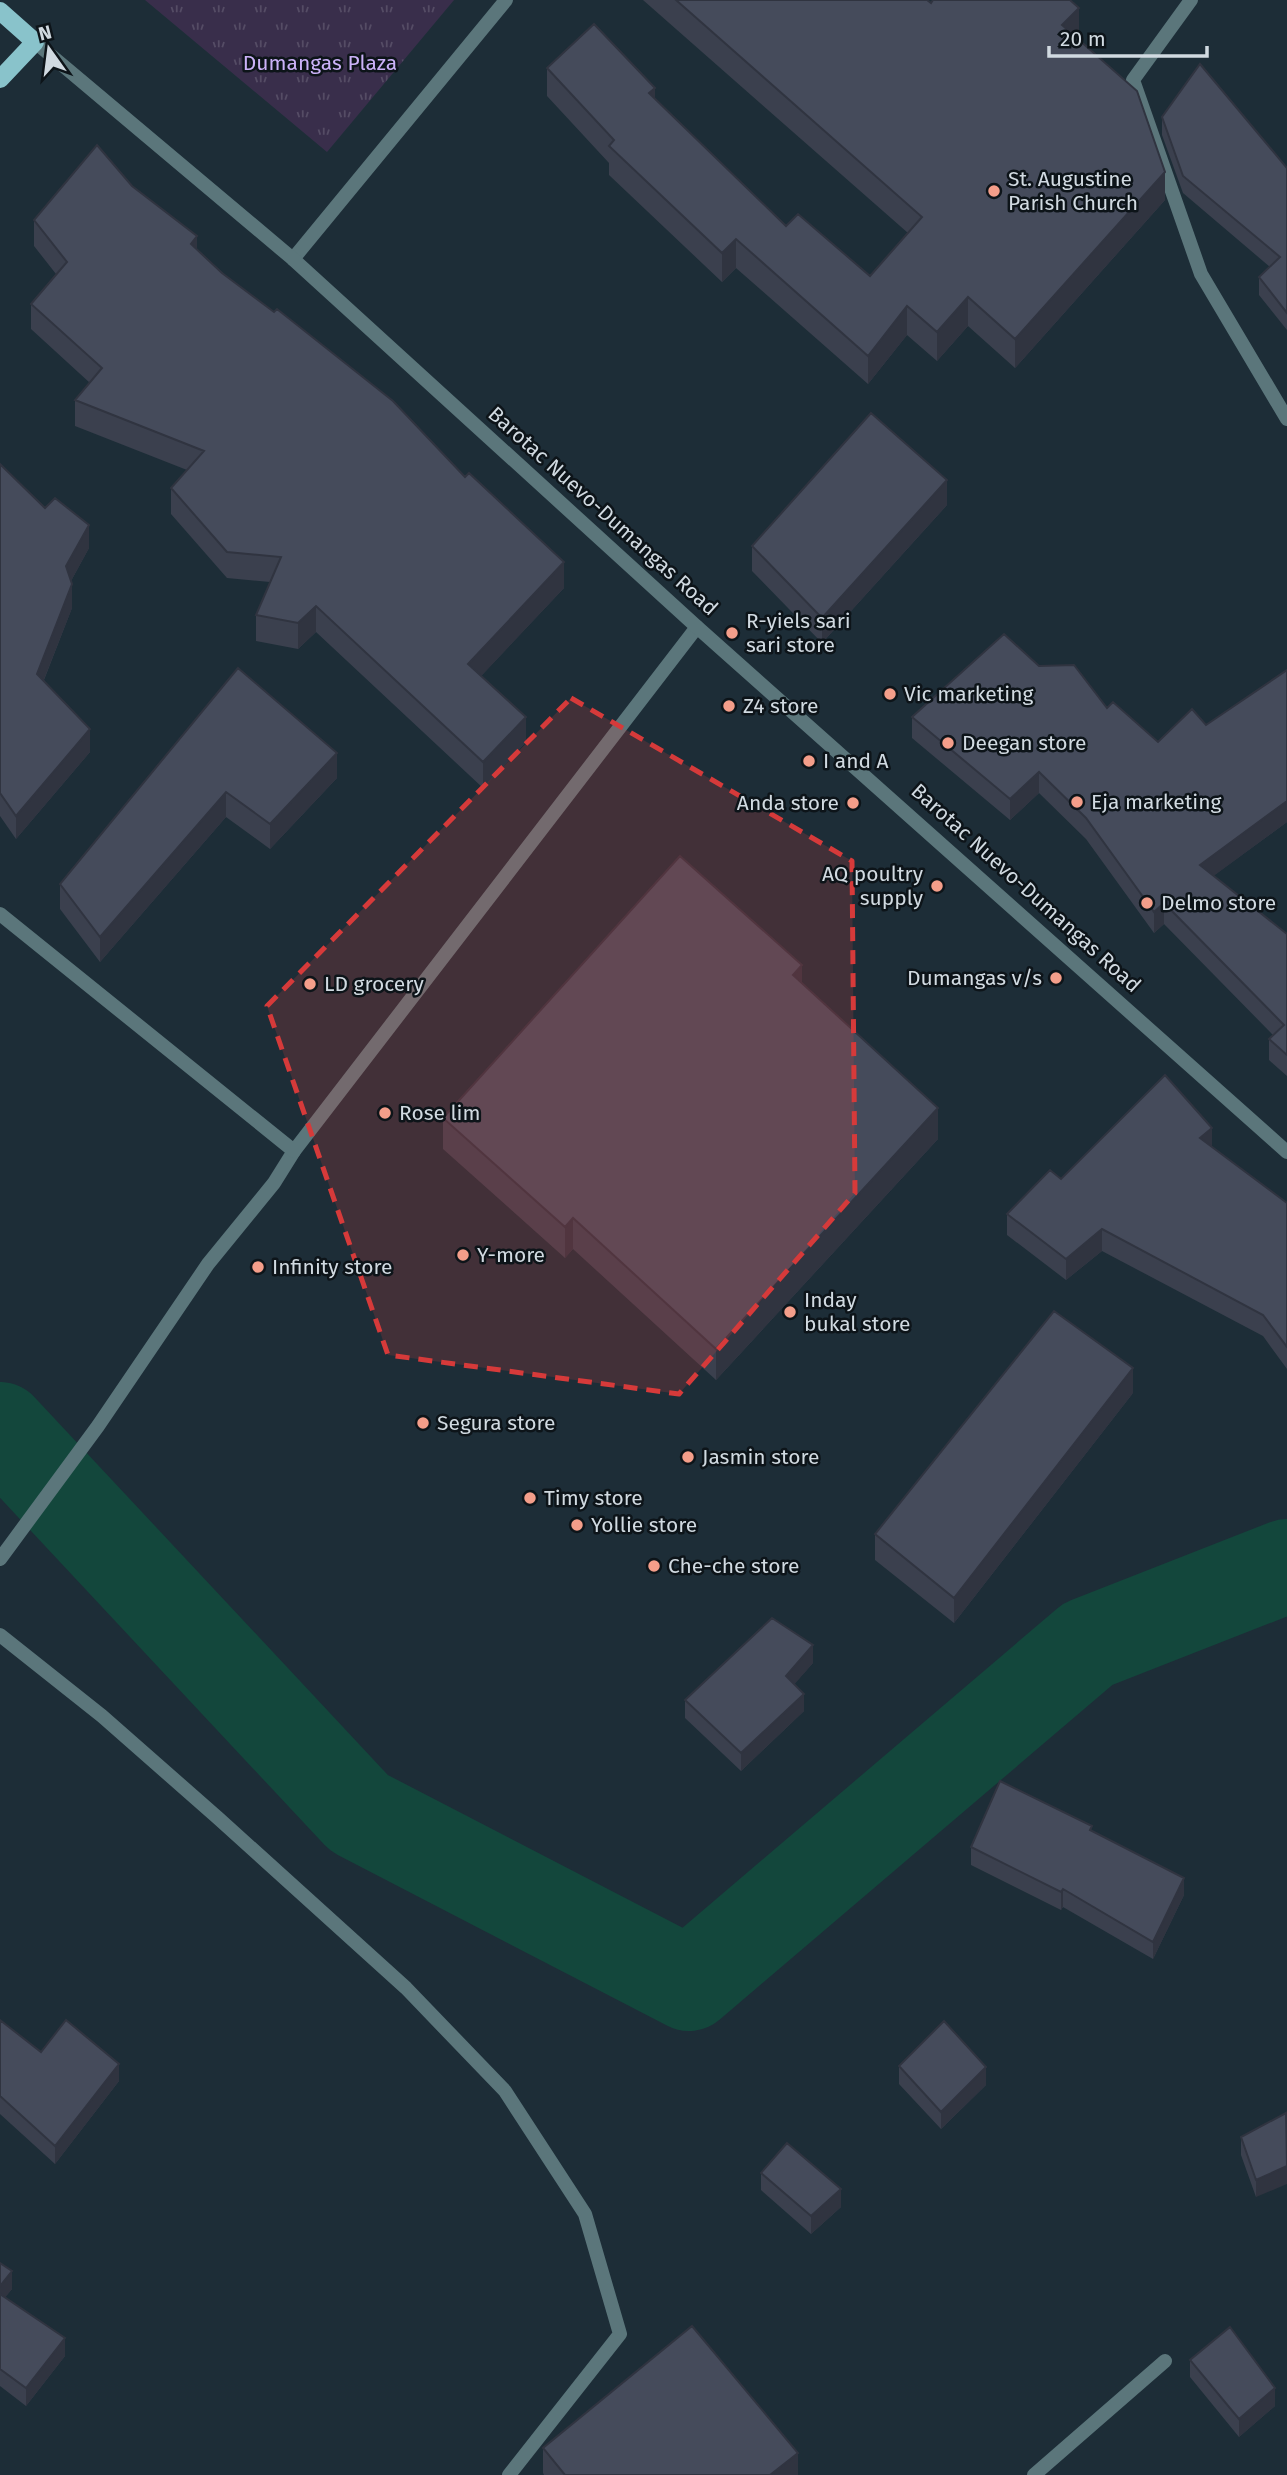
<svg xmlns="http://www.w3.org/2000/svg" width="1287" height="2475" viewBox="0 0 1287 2475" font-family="'Fira Sans',sans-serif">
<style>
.grass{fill:url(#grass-tufts)}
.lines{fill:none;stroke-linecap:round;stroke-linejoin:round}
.river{stroke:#13473c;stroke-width:94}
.service{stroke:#5b767b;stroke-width:14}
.minor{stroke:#5b767b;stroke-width:14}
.tertiary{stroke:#5b767b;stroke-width:14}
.primary{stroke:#89c3cb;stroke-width:18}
.wall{fill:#3b404e}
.shaded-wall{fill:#303440}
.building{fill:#454b5b;stroke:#303440;stroke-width:2}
.marked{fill:#d63a3a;fill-opacity:0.2;stroke:#d63a3a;stroke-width:5;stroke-dasharray:14 9;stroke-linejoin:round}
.poi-dot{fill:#f49e8a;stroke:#0d1419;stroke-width:2.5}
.labels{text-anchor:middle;stroke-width:5;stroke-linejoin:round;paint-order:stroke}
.park-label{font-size:21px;fill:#cbb2f8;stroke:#0d1419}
.poi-label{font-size:21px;fill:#d1dae1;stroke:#0d1419;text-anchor:start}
.street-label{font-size:21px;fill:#d1dae1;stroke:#0d1419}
</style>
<defs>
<pattern id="grass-tufts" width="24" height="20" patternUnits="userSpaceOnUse" patternTransform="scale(1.75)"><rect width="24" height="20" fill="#392e4b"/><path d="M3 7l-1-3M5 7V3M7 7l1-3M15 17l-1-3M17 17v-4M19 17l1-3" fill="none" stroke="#554c65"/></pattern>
</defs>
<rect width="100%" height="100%" fill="#1d2d37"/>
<path class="grass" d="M145,0H454L327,152Z"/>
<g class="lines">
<path class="river" d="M0,1429L359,1813L689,1984L1088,1644L1287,1566"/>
<path class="service" d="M0,1559L98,1426L208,1264L274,1183L294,1151
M0,1635L102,1716L218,1818L406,1988L505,2091L585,2214L620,2334L509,2475"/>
<path class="minor" d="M1191,0L1133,80L1201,274L1287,419
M293,259L506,0
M0,914L294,1151L697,627
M1034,2475L1165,2361"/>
<path class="tertiary" d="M35,42L293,259L697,627L1287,1152"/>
<path class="primary" d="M0,11L35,42L0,79"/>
</g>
<path class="wall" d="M643,0H927L931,3L1079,37L1077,39L1165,200L1015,368L968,326L937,361L907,335L868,384L736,268L722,282L609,175V163L547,96V68L655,99L786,226L870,276L908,233Z
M1162,117L1287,168V330L1259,295V277L1270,267L1183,193L1162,135Z
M132,186L197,249L564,588L481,676L526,742L483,788L316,632L298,649L256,641V615L270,582L227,578L171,514V488L187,470L75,426V400L90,383L31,329V304L56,274L34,246V220Z
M0,464L45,508L89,548L71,581L72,608L44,680L90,752L16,839L0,816Z
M947,505L822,643L752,571V546Z
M1039,666L1158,742L1206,725L1287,670V822L1213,876L1287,934V1076L1269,1060V1039L1273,1035L1164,924L1154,933L1086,839L1039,793L1010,820L912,738V717Z
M238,668L337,778L270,849L226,817L100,962L60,909V884Z
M443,1118L938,1139L716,1380L573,1249L565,1258L443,1149Z
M1212,1148L1287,1203V1369L1263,1336L1102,1251L1066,1280L1007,1235V1214L1061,1179Z
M1133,1393L954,1623L875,1560V1534Z
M813,1663L794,1684L804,1711L741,1771L685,1718V1700Z
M1092,1831L1184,1895L1153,1959L1063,1907L1061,1910L971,1865V1847Z
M0,2020L41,2052L119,2081L55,2164L0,2114Z
M899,2066L986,2085L941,2129L899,2084Z
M1287,2113L1256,2197L1241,2155V2137Z
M761,2173L841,2207L811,2234L761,2190Z
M0,2263L12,2289L5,2297L65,2356L26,2406L0,2386Z
M1190,2360L1275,2406L1239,2437L1190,2377Z
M543,2448L798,2475H544L543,2473Z"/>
<path class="shaded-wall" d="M1079,8V37L1062,54V25Z
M655,88V117L649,93Z
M1165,172V200L1015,368V339Z
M197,236V262L191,244Z
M736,239V268L722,282V253Z
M968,297V326L937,361V332Z
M907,306V335L868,384V356Z
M947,480V505L822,643V618Z
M89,525V548L66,590V566Z
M564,562V588L468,690V664Z
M72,584V608L37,697V674Z
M316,606V632L298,649V623Z
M526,717V742L483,788V762Z
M90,729V752L16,839V816Z
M337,753V778L270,849V824Z
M1039,772V793L1010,820V799Z
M226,792V817L100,962V937Z
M1287,801V822L1200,886V865Z
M1164,903V924L1154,933V912Z
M802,965V996L793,975Z
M938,1108V1139L716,1380V1349Z
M1212,1128V1149L1200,1138Z
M573,1218V1249L565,1258V1227Z
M1102,1229V1251L1066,1280V1259Z
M1133,1368V1393L954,1623V1598Z
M813,1645V1663L786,1694V1676Z
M804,1694V1711L741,1771V1753Z
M1184,1878V1895L1153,1959V1942Z
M1063,1889V1907L1061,1910V1892Z
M119,2064V2081L55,2164V2146Z
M986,2067V2085L941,2129V2112Z
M1287,2166V2184L1256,2197V2180Z
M841,2189V2207L811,2234V2216Z
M12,2271V2289L0,2304V2286Z
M65,2338V2356L26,2406V2388Z
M1275,2388V2406L1239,2437V2419Z
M798,2453V2475H770Z"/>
<path class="building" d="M676,0H927L931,3L933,0H1070L1079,8L1062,25L1137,91L1165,172L1015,339L968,297L937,332L907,306L868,356L736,239L722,253L609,146L614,140L547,68L594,24L655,88L649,93L786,226L798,214L870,276L922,217Z
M1200,64L1287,168V313L1259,277L1280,257L1183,176L1162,117Z
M97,145L132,186L197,236L191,244L222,273L274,312L277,309L393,401L465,477L469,473L564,562L468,664L526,717L483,762L316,606L298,623L256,615L281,557L227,552L171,488L204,451L75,400L102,368L31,304L67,262L34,220Z
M871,413L947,480L822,618L752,546Z
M0,464L45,508L55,498L89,525L66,566L72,584L37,674L90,729L16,816L0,793Z
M1004,634L1039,666L1074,665L1107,708L1113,702L1158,742L1192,709L1206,725L1287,670V801L1200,865L1287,934V1055L1269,1039L1284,1025L1164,903L1154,912L1086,818L1039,772L1010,799L912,717Z
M238,668L337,753L270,824L226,792L100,937L60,884Z
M680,856L802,965L793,975L938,1108L716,1349L573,1218L565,1227L443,1118Z
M1165,1075L1212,1128L1200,1138L1287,1203V1347L1263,1315L1102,1229L1066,1259L1007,1214L1050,1170L1061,1179Z
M1054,1311L1133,1368L954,1598L875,1534Z
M772,1618L813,1645L786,1676L804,1694L741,1753L685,1700Z
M1000,1781L1092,1826L1090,1830L1184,1878L1153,1942L1063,1889L1061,1892L971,1847Z
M0,2020L41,2052L66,2020L119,2064L55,2146L0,2096Z
M944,2021L986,2067L941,2112L899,2066Z
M1286,2113L1287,2166L1256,2180L1241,2137Z
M787,2143L841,2189L811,2216L761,2173Z
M0,2263L12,2271L0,2286Z
M0,2294L65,2338L26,2388L0,2369Z
M692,2326L798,2453L770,2475H565L543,2448Z
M1230,2327L1275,2388L1239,2419L1190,2360Z"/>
<path class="marked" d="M571,698L852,861L855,1193L679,1394L388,1355L267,1006Z"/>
<g class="poi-dot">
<circle cx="994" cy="191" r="7"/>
<circle cx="732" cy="633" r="7"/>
<circle cx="890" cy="694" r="7"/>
<circle cx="729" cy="706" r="7"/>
<circle cx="948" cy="743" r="7"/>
<circle cx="809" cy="761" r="7"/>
<circle cx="1077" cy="802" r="7"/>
<circle cx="853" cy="803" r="7"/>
<circle cx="937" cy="886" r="7"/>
<circle cx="1147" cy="903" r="7"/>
<circle cx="1056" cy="978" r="7"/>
<circle cx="310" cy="984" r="7"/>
<circle cx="385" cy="1113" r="7"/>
<circle cx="463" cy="1255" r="7"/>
<circle cx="258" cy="1267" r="7"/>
<circle cx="790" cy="1312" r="7"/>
<circle cx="423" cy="1423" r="7"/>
<circle cx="688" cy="1457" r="7"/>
<circle cx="530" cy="1498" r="7"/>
<circle cx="577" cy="1525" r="7"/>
<circle cx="654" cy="1566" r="7"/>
</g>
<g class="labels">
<g class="park-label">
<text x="320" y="70">Dumangas Plaza</text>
</g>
<g class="poi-label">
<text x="1008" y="186">St. Augustine<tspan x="1008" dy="24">Parish Church</tspan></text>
<text x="746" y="628">R-yiels sari<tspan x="746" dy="24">sari store</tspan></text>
<text x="904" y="701">Vic marketing</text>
<text x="743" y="713">Z4 store</text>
<text x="962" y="750">Deegan store</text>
<text x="823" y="768">I and A</text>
<text x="1091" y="809">Eja marketing</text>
<text x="839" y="810" text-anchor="end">Anda store</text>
<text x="923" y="881" text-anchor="end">AQ poultry<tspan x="923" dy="24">supply</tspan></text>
<text x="1161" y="910">Delmo store</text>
<text x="1042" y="985" text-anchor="end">Dumangas v/s</text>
<text x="324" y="991">LD grocery</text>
<text x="399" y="1120">Rose lim</text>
<text x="477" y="1262">Y-more</text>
<text x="272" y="1274">Infinity store</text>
<text x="804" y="1307">Inday<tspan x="804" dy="24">bukal store</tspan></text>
<text x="437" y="1430">Segura store</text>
<text x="702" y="1464">Jasmin store</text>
<text x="544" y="1505">Timy store</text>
<text x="591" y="1532">Yollie store</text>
<text x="668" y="1573">Che-che store</text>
</g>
<g class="street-label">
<text transform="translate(603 511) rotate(42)" y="7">Barotac Nuevo-Dumangas Road</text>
<text transform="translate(1026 888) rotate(42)" y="7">Barotac Nuevo-Dumangas Road</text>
</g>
</g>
<g transform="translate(49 49) rotate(346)" stroke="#0d1419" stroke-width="5" paint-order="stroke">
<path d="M0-5L12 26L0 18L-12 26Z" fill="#d1dae1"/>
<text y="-10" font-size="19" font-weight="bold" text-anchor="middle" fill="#d1dae1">N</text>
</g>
<path d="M1049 46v10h158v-10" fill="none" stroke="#d1dae1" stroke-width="3.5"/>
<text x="1060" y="46" font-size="21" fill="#d1dae1" stroke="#0d1419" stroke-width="5" paint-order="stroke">20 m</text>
</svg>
